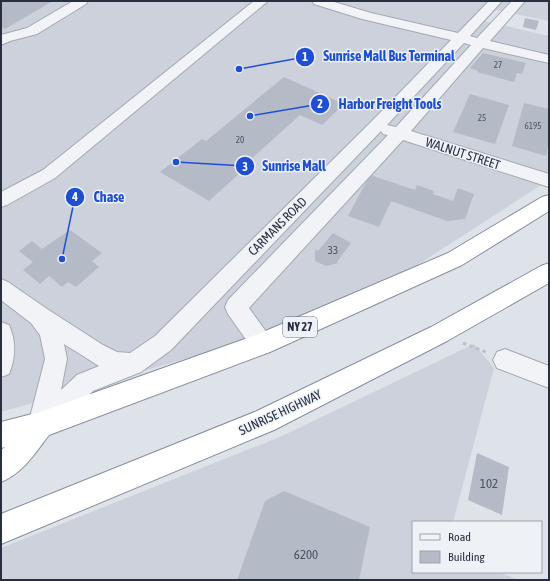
<svg xmlns="http://www.w3.org/2000/svg" width="550" height="581" viewBox="0 0 550 581" font-family="'Asap Condensed',sans-serif">
<style>
.built{fill:#ccd1db}
.building{fill:#b5bbc6}
.lines{fill:none;stroke-linecap:round;stroke-linejoin:round}
.minor-casing{stroke:#a3a9b3;stroke-width:2}
.highway-casing{stroke:#858fa0;stroke-width:2}
.path{stroke:#bcc0c8;stroke-width:3;stroke-dasharray:3.5 3.5;stroke-linecap:butt}
.minor{fill:#f1f3f7;fill-rule:evenodd}
.highway{fill:#fff;fill-rule:evenodd}
.labels{text-anchor:middle;stroke-width:3;stroke-linejoin:round;paint-order:stroke}
.far-number-label{font-size:9px;fill:#4a5262}
.number-label{font-size:11px;fill:#4a5262}
.shield{fill:#eef1f6;stroke:#636977;stroke-width:1}
.shield-label{font-size:12px;font-weight:bold;fill:#272f41}
.street-label{font-size:13px;fill:#272f41;stroke:#eef1f6}
.near-number-label{font-size:13px;fill:#4a5262}
.leader{fill:none;stroke:#1d4ed8;stroke-width:1.5}
.callout-dot{fill:#1d4ed8;stroke:#eef1f6;stroke-width:1.5}
.mark-label{font-size:12px;text-anchor:middle;font-weight:bold;fill:#fff}
.callout-label{font-size:14px;text-anchor:middle;font-weight:bold;fill:#1d4ed8;stroke:#eef1f6;stroke-width:3;stroke-linejoin:round;paint-order:stroke}
</style>
<rect width="100%" height="100%" fill="#dee2e9"/>
<path class="built" d="M1,1H549V21L496,10L485,21L549,36V180L405,273L247,341L1,412Z
M474,344L494,368L453,522H413V572H498L519,580H1V548L282,436Z"/>
<path class="building" d="M1,1H53L5,29L1,27Z
M525,18L539,21L536,30L523,27Z
M483,53L526,63L522,74L517,73L514,82L477,72L478,71L470,68Z
M284,77L344,104L322,125L300,115L248,162L250,164L209,201L160,172L202,139L206,141Z
M470,94L509,105L495,144L453,132Z
M524,103L549,109V142L546,156L512,146Z
M370,175L415,190L417,185L434,191L433,194L453,201L458,188L474,194L465,219L447,221L391,201L379,227L348,216Z
M70,230L102,253L92,261L99,267L76,287L68,282L62,287L49,276L40,284L23,270L33,262L19,251L32,241L42,249Z
M333,233L351,243L337,262L338,263L326,266L315,261V249L318,251Z
M477,453L509,467L502,515L468,500Z
M284,491L370,527L359,580H237L265,501Z"/>
<g class="lines">
<defs>
<path id="minor" d="M73,1H88L86,4L37,34L10,41L1,45V35L27,28Z
M254,1H268L55,178L7,205L1,207V192L43,170Z
M312,1H331L371,13L458,33L489,1H502L470,36L477,38L512,1H525L490,41L549,55V63L483,48L411,131L549,174V187L403,140L249,308L270,337L273,344L270,351L262,354L254,351L228,314L225,307L228,300L388,135L383,134L381,131L171,350L141,372L93,391L49,434L40,437L31,434L28,425L45,359L40,335L31,323L1,300V279L8,282L47,309L103,345L117,352L130,353L155,336L371,122L451,40L362,19L314,4ZM464,43L471,45L396,127L387,125ZM64,344L99,366L77,375L61,390L67,359Z
M1,322L9,325C16,341 16,357 9,374L1,377Z
M505,349L549,366V388L497,368L493,360L497,352Z"/>
<path id="highway" d="M549,195V211L462,265L270,352L49,435C35,453 23,473 1,482V450L5,447L1,448V422L40,412L256,335L448,253L542,197Z
M549,263V283L447,341L274,430L1,544V514L257,411L431,327L541,266Z"/>
</defs>
<use href="#minor" class="minor-casing"/>
<use href="#highway" class="highway-casing"/>
<path class="path" d="M463,343L486,352"/>
<use href="#minor" class="minor"/>
<use href="#highway" class="highway"/>
</g>
<g class="labels">
<g class="far-number-label">
<text x="498" y="68">27</text>
<text x="482" y="121">25</text>
<text x="533" y="129">6195</text>
<text x="240" y="143">20</text>
</g>
<g class="number-label">
<text x="333" y="254">33</text>
</g>
<rect class="shield" x="283" y="317" width="34" height="20" rx="3"/>
<g class="shield-label">
<text x="300" y="331">NY 27</text>
</g>
<g class="street-label">
<text transform="translate(463 153) rotate(18)" y="5">WALNUT STREET</text>
<text transform="translate(277 226) rotate(-45)" y="5">CARMANS ROAD</text>
<text transform="translate(280 412) rotate(-25)" y="5">SUNRISE HIGHWAY</text>
</g>
<g class="near-number-label">
<text x="489" y="488">102</text>
<text x="306" y="559">6200</text>
</g>
</g>
<path class="leader" d="M239 69L305 57M250 116L320 104M176 162L245 166M62 259L75 197"/>
<g class="callout-dot">
<circle cx="239" cy="69" r="4"/>
<circle cx="250" cy="116" r="4"/>
<circle cx="176" cy="162" r="4"/>
<circle cx="62" cy="259" r="4"/>
<circle cx="305" cy="57" r="10"/>
<circle cx="320" cy="104" r="10"/>
<circle cx="245" cy="166" r="10"/>
<circle cx="75" cy="197" r="10"/>
</g>
<g class="mark-label">
<text x="305" y="61">1</text>
<text x="320" y="108">2</text>
<text x="245" y="171">3</text>
<text x="75" y="201">4</text>
</g>
<g class="callout-label">
<text x="389" y="61">Sunrise Mall Bus Terminal</text>
<text x="390" y="109">Harbor Freight Tools</text>
<text x="294" y="171">Sunrise Mall</text>
<text x="109" y="202">Chase</text>
</g>
<rect width="550" height="581" fill="none" stroke="#272f41" stroke-width="4"/>
<rect x="412" y="521" width="130" height="52" fill="#eef1f6" stroke="#9ea3ae"/>
<rect x="420" y="534" width="20" height="6" fill="#f1f3f7" stroke="#9ea3ae"/>
<text x="448" y="541" font-size="12" fill="#272f41">Road</text>
<rect x="420" y="551" width="20" height="12" fill="#b5bbc6" stroke="#9ea3ae"/>
<text x="448" y="561" font-size="12" fill="#272f41">Building</text>
</svg>
